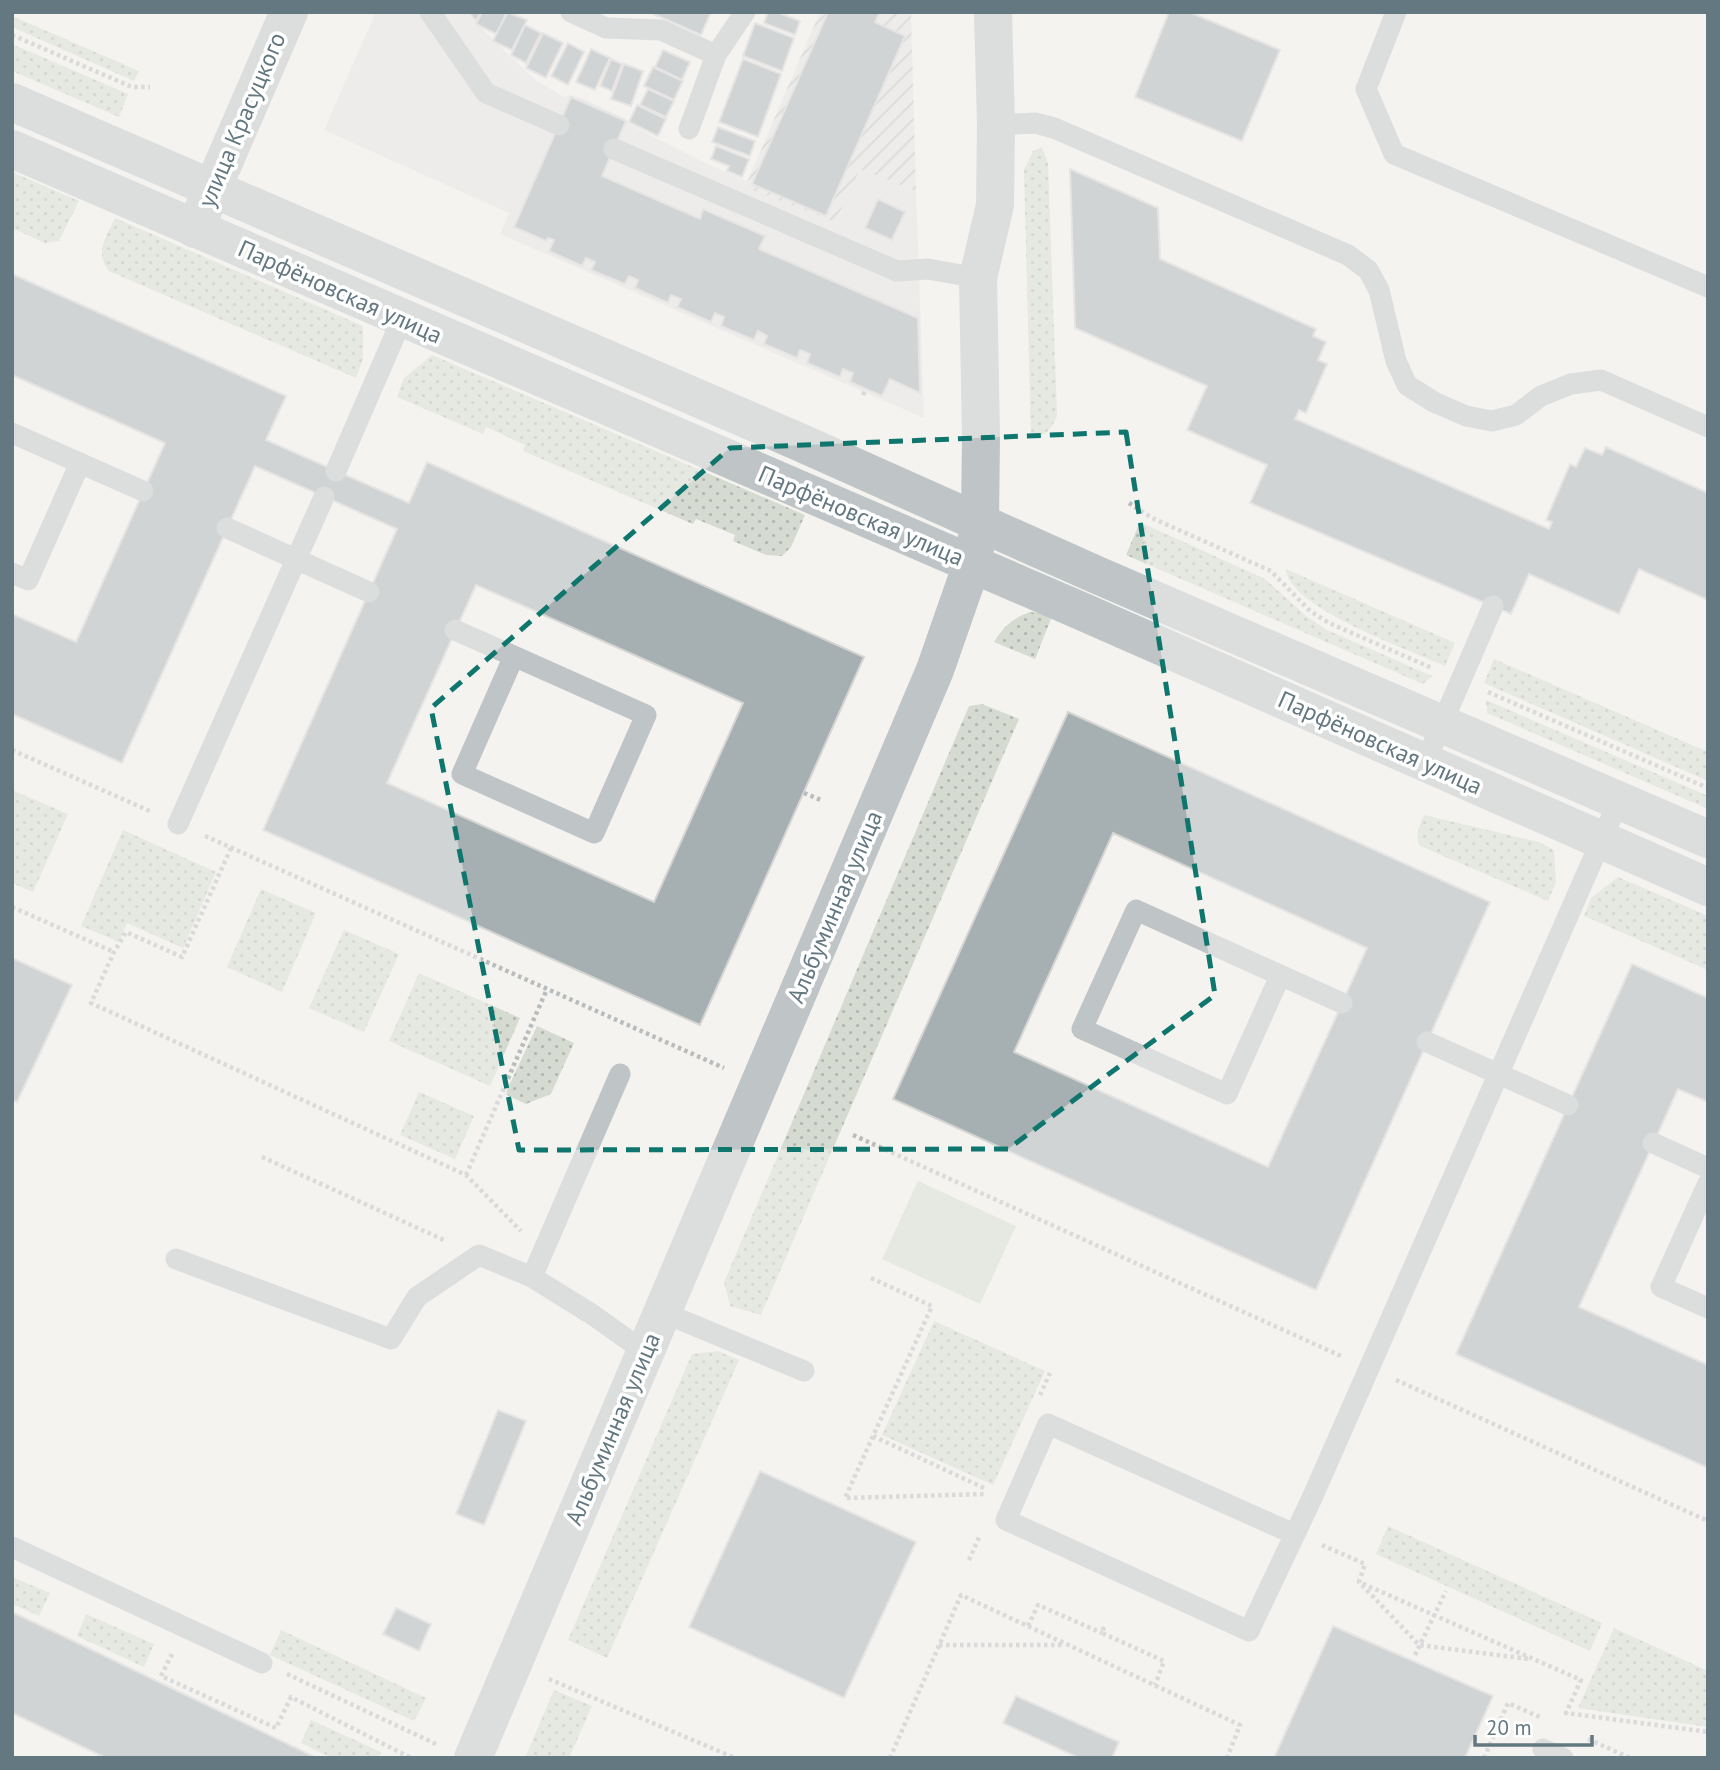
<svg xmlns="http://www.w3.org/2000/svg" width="1720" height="1770" viewBox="0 0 1720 1770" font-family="'PT Sans',sans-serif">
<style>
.built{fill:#e4e5e3}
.industrial{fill:url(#industrial-furrows)}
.green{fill:url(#green-dots)}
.pitch{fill:#d6dbd1}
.building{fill:#a6b0b2;stroke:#d5d5d3;stroke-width:2;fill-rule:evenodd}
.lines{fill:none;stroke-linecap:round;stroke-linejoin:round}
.path{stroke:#b9bcbd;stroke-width:4.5;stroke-dasharray:3.5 3.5;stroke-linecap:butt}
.service{stroke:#bfc4c6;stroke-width:21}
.minor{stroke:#bfc4c6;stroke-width:38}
.tertiary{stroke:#bfc4c6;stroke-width:38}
.marked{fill:none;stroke:#0f766e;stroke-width:5;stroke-dasharray:14 9;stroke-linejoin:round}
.labels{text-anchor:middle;stroke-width:7;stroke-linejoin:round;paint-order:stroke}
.street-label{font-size:24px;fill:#637880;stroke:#fff}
</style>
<defs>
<pattern id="industrial-furrows" width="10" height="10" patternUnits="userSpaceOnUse" patternTransform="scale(1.75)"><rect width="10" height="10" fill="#e4e5e3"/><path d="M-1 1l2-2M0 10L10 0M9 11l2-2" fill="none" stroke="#bcbebd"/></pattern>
<pattern id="green-dots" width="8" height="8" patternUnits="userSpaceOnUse" patternTransform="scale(1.75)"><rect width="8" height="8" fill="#d6dbd1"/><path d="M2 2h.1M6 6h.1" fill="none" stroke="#b1b6af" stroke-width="1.8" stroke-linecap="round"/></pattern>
</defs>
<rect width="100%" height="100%" fill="#f4f3f0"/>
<path class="built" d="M376,12H465L534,79L564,97L570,95L584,99L626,119L629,124L703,162L747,181L745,187L860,168L916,191L924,418L500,234L509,213L324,130Z"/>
<path class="industrial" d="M820,12H911L916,191L860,169L835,222L745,187Z"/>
<path class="green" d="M12,16L139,71L134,81L12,27Z
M12,44L128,94L119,117L12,71Z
M1042,147L1048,163L1057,416C1051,430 1046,436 1031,437L1024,170L1033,151Z
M12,172L79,201L59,241L45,243L12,228Z
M115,218L363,326V359L356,378L109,271C94,252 106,238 115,218Z
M432,355L805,515L791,547L782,556L766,555L733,541L735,535L696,519L693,524L523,451L525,445L486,427L483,434L397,397L404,378Z
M1140,522L1265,579L1306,616L1327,630L1432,676L1423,684L1126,555Z
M1286,569L1455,643L1445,666C1412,651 1287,607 1286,569Z
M1030,612L1053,614L1035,659L994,642C1004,626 1013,618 1030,612Z
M1494,659L1708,752V781L1484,683Z
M1486,700L1708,796V809L1487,713Z
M982,704L1019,719L761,1315L730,1306L724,1282L969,706Z
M12,790L68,814L33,892L12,883Z
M1424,815L1539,842L1554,850L1556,882L1548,901L1420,846C1414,835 1420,826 1424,815Z
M123,830L216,872L183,948L127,923L119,942L81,926Z
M1618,877L1708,916V970L1584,916L1591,898Z
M261,889L316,913L282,992L227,967Z
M344,930L399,954L364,1032L309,1008Z
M419,973L520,1018L490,1086L389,1041Z
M537,1026L574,1043L551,1094L526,1104L505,1094Z
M419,1092L474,1116L455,1159L400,1135Z
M934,1321L1045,1371L993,1485L882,1435Z
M718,1351L739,1360L607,1658L568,1640L692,1354Z
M1388,1526L1602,1623L1590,1651L1376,1554Z
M12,1577L50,1593L39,1616L12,1604Z
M86,1614L154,1644L144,1667L77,1636Z
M1614,1628L1708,1671V1727L1578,1708Z
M281,1630L426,1698L414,1721L270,1655Z
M554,1690L592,1706L569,1758H525Z
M311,1720L381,1752L379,1758H332L301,1743Z"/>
<path class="pitch" d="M918,1181L1016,1226L980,1304L882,1259Z"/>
<path class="building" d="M468,12H481L476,21Z
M482,12H508L496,34L476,24Z
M507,12L527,20L512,50L493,41Z
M649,12H711L701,35Z
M768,12H777L800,21L795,35L764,23Z
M828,12H880L875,22L905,36L826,216L752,184Z
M1169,12H1189L1280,50L1242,141L1135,97Z
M755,23L794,38L782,71L743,56Z
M525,25L541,33L526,63L511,55Z
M543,33L563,43L546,78L526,68Z
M568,43L584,52L568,85L551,76Z
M591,49L610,58L595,90L576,82Z
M663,50L690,62L682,80L655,67Z
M611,59L622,64L612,91L600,86Z
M743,59L781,74L758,137L719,122Z
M624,64L643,71L631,106L611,99Z
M653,67L683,81L674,100L644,86Z
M648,89L674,101L666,117L640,105Z
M571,97L626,121L602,176L700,219L703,209L765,236L759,249L918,318L920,393L890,379L882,396L850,382L853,373L843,369L840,377L807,363L810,354L800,350L797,358L764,344L767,336L758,331L754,340L721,326L724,317L715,313L711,322L677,307L681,299L671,295L668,303L635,288L638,280L629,276L625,284L591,270L595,262L586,258L582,266L549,251L554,240L548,238L546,241L514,227Z
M637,105L666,119L658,136L629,122Z
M718,127L755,141L750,156L712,142Z
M716,146L749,159L742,177L727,171L729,166L711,159Z
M1070,169L1158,208L1160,259L1316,329L1313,336L1326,342L1318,360L1327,364L1306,413L1299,410L1295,419L1549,529L1552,522L1546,520L1570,464L1576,467L1585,448L1602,455L1606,447L1708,493V600L1639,569L1619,614L1529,574L1511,614L1250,503L1267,465L1187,430L1207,386L1075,328Z
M878,199L905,212L892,240L865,228Z
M12,274L286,396L266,440L409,503L427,462L864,657L700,1025L263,830L397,529L255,466L122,763L12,714V614L76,642L165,443L12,375ZM476,585L743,703L654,902L387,783Z
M1068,712L1490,902L1316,1290L893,1099ZM1113,833L1367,948L1268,1167L1014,1052Z
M12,958L72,985L17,1102L12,1099Z
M1632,964L1708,998V1102L1678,1089L1579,1307L1708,1365V1468L1456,1354Z
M498,1410L526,1421L484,1525L456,1514Z
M760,1471L916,1542L844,1698L689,1627Z
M396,1608L431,1624L419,1651L383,1634Z
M12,1612L63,1636L317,1758H106L12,1713Z
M1333,1626L1493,1696L1465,1758H1274Z
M1016,1696L1119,1742L1112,1758H1079L1003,1723Z"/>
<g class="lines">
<path class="path" d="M12,35L132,87H150
M863,395L866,389
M1129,503L1152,518L1271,571L1310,611L1329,623L1432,668
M1488,692L1708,788
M12,750L152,812
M804,793L821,800
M205,836L724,1068
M231,848L182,957L126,932L114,952L91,1003L466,1175L521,1231
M12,907L114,952
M853,1135L1343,1357
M262,1157L446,1241
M466,1175L547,989
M871,1278L932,1306L845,1498L986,1494
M1396,1380L1708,1521
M1040,1395L1050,1373
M873,1436L986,1489
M1322,1545L1365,1564L1359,1582L1581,1680L1566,1713L1708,1732
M969,1560L980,1535
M1362,1585L1419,1645L1529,1659
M1028,1626L1038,1605L1102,1633
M1104,1627L1102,1633L1164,1661L1155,1685
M939,1645H1064
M172,1654L161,1676L276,1728L291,1697L411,1758
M1415,1655L1446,1591
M287,1674L438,1745
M549,1679L735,1758
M1588,1739L1630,1758
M890,1758L961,1595L1240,1725L1227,1758
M1484,1758L1508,1703L1542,1718"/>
<path class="service" d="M430,12L486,93L559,125
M571,12L606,28L661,30L716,55
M1396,12L1366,89L1394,154L1708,287
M996,125L1035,123L1054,128L1348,255L1368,270L1379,290L1396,361L1407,385L1434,402L1466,416L1492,421L1516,415L1541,396L1571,384L1601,380L1708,427
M689,129L716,55L745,12
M614,149L897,271L928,269L978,278
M12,433L143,491
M336,471L402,319
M227,528L369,592
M12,573L28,580L80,463
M455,630L646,715L594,833L462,774L514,656
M1425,763L1493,606
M178,824L324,497
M1280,976L1227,1094L1082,1029L1136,910L1342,1003
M1427,1042L1568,1105
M1653,1143L1708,1168
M1708,1183L1661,1287L1708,1308
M176,1259L391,1339L417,1297L479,1255L532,1277L593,1315L645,1352
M532,1277L620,1074
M662,1312L804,1371
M1294,1534L1048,1424L1006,1520L1249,1631L1312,1498L1619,800
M12,1547L262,1663
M1543,1749L1563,1758"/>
<path class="minor" d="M195,229L289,12
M473,1758L935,670L972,564L980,522L981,437L978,278L995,205L996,125L993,12"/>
<path class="tertiary" d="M12,102L797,441L1097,575L1708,839
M12,149L1081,611L1708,887"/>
</g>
<path d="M0 0H1720V1770H0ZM1126,432L1215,995L1008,1149L519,1150L431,708L730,448Z" fill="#f4f3f0" fill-opacity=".55" fill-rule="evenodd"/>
<path class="marked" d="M1126,432L1215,995L1008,1149L519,1150L431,708L730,448Z"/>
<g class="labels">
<g class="street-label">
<text transform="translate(242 120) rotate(-67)" y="8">улица Красуцкого</text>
<text transform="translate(340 292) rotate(24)" y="8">Парфёновская улица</text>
<text transform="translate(861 516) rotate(23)" y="8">Парфёновская улица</text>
<text transform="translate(1380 743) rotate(24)" y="8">Парфёновская улица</text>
<text transform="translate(835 907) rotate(-67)" y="8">Альбуминная улица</text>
<text transform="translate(613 1429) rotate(-67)" y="8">Альбуминная улица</text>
</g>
</g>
<rect width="1720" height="1770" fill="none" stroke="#637880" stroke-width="28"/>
<path d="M1475 1735v10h117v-10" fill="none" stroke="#637880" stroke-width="3.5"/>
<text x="1486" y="1735" font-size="21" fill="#637880" stroke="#ffffff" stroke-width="5" paint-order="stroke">20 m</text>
</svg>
